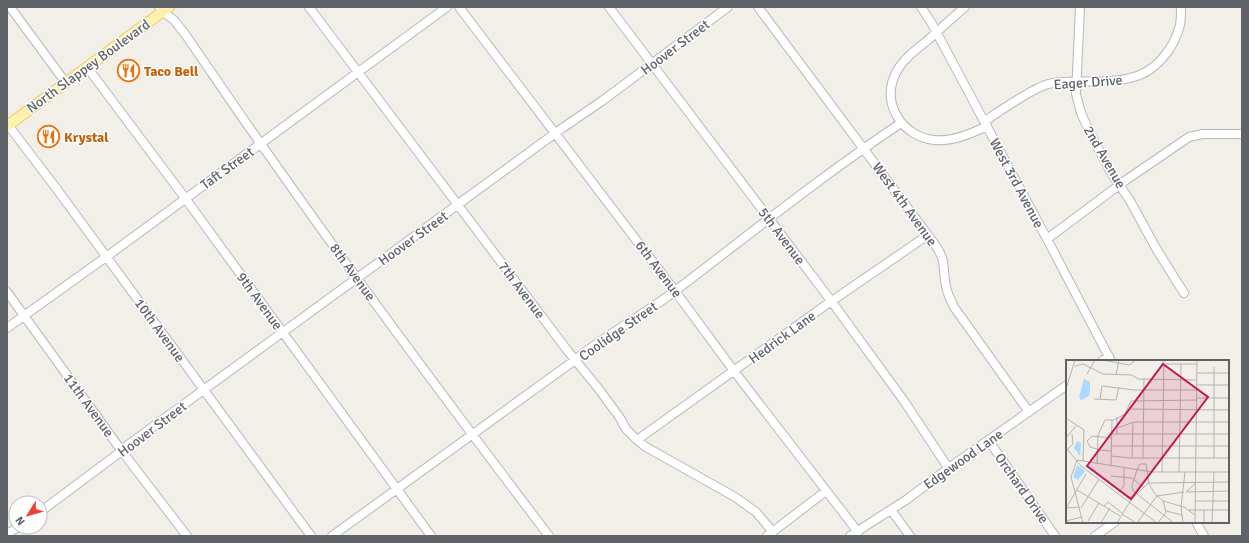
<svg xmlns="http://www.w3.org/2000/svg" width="1249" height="543" viewBox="0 0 1249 543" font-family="Signika,sans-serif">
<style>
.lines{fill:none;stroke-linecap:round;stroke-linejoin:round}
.minor-casing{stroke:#b5b8bc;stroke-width:10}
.major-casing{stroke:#f2c960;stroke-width:12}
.minor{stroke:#fff;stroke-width:8}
.major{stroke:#fff2af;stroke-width:10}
.labels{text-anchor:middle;stroke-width:3;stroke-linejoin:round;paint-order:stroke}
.street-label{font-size:14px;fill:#5f6368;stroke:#fff}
.food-label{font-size:14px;font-weight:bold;fill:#c56008;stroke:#fff;text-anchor:start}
.inset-road{fill:none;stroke:#b3b3b1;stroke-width:1}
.view{fill:#c2185b;fill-opacity:0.15;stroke:#c2185b;stroke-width:2}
.inset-edge{fill:none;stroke:#5f6368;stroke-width:2}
</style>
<rect width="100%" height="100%" fill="#f1efe8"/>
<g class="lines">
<defs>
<path id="minor" d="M10,7L66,83
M159,7L163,12L174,20L185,34C210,70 235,108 261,144C354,277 451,407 549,536
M309,7L567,350L598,388L620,418L626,429L637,440L646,447L735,497L756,512L773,532
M459,7L675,291L734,371L858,532
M609,7L832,302L904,401L949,469
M758,7L936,246C947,263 942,269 946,286C947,294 951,300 954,307L1029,412
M921,7L931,22L1047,239L1111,361
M965,7C952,18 940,29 928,40C916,50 901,60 895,75C881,104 903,137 934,140C952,142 971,134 987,126
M1080,7L1076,94L1081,113L1091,135L1113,176L1129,199L1157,250L1184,293
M87,67L185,198L431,536
M985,121C1000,111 1031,89 1048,84C1068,79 1088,83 1109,81C1116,81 1123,80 1130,78C1155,73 1174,49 1180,25C1181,20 1181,13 1181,7
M8,125L56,188L311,536
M1047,239L1126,180L1189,137L1203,134H1242
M7,292L121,450L187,536
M7,328L106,257L447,7
M1102,361L1109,356
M637,440L823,307L928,235
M989,441L1055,536
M891,510L910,536
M40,512L119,453L121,450L371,268L561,129L602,101L728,7
M1196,522L1204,536
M7,534L18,527
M332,536L575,360C607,334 642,316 675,291C750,234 823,175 901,123
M767,536L826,491
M850,536L906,500L957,462L1067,385
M1095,536L1115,522"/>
<path id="major" d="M7,126L169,7"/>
</defs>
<use href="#minor" class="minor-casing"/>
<use href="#major" class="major-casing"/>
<use href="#minor" class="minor"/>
<use href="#major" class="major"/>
</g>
<defs>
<symbol id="restaurant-ring" viewBox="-11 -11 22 22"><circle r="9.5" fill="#fff" stroke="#e8710a" stroke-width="1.5"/><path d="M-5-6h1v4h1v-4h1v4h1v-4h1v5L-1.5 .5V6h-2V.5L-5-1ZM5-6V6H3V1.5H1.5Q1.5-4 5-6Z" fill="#e8710a"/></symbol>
</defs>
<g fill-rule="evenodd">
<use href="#restaurant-ring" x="116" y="58" width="25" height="25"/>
<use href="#restaurant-ring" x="36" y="124" width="25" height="25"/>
</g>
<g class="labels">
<g class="street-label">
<text transform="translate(675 47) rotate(-37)" y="5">Hoover Street</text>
<text transform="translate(88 66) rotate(-36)" y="5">North Slappey Boulevard</text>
<text transform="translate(1088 82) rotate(-4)" y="5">Eager Drive</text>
<text transform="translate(1105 157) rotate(60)" y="5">2nd Avenue</text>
<text transform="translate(227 168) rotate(-36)" y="5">Taft Street</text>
<text transform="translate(1017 183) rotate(62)" y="5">West 3rd Avenue</text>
<text transform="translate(905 204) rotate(54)" y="5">West 4th Avenue</text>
<text transform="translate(782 236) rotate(53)" y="5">5th Avenue</text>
<text transform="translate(413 238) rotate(-36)" y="5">Hoover Street</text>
<text transform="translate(659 269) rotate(53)" y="5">6th Avenue</text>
<text transform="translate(353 272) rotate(54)" y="5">8th Avenue</text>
<text transform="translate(522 290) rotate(53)" y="5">7th Avenue</text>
<text transform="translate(260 301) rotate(54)" y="5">9th Avenue</text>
<text transform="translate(160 330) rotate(54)" y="5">10th Avenue</text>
<text transform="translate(618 331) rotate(-35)" y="5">Coolidge Street</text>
<text transform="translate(782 337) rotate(-36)" y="5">Hedrick Lane</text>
<text transform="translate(89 405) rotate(54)" y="5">11th Avenue</text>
<text transform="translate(152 429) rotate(-37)" y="5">Hoover Street</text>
<text transform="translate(963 459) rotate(-35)" y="5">Edgewood Lane</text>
<text transform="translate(1022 488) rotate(55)" y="5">Orchard Drive</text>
</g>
<g class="food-label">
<text x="144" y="76">Taco Bell</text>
<text x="64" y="142">Krystal</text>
</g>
</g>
<g transform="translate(1066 360)">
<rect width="163" height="163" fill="#f1efe8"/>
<path d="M18,19L24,22V31L23,36L15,40L13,37ZM11,81L15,83L14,96L8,88ZM11,105L19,111L12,120L7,117Z" fill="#aadaff"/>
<path class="inset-road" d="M36,0L63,5L70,0M98,4H131M9,6L17,4L37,14L66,15L72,19L131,20M148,7V98M131,13H163M21,14L29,0M50,15L53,0M131,25H163M0,29L9,0M131,38H163M28,39L50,40L53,27M34,39L36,26L68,30H131M63,49L163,50M0,58L18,70L17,101M51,68L68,62H163M46,74H163M51,74V57M0,78L10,66M21,81L26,76L46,78M21,81L24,87L31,89M45,86H163M0,88L15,106L91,163M31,90L45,91M0,91L7,84L6,74M45,96L64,98H163M66,98L67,62M77,99L78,19M31,103L32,75L39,60H48L59,54L65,41L131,40M45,106L46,60M71,110L74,104H80L83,124L89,134L97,141L118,147L129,155M71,110L66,125L67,131L108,163M96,112L98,0M113,112L115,4M45,116L66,118L77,127M11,130L54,156M121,131L130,123M120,132L163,131M52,133L58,126V108M129,141H163M38,146L42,142L56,153M0,148L20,114M0,148L14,147M15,148L33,119M123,150H163M100,151L116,155M56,154L70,163M0,161L16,157M22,161L33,143M17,163L5,117L11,100L86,112H163M35,163L44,148M51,163L65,140L82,123L163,122M71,163L91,136L118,132M92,163L100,152L97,141M117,163L115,147L119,112M129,163L131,0M138,163V150M146,163L148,112"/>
<path class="view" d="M97,4L142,37L65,139L21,106Z"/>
<rect width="163" height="163" class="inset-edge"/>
</g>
<rect width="1249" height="543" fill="none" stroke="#5f6368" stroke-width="16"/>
<g transform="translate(28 515) rotate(233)"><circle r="19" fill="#ffffff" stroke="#bfc1c3"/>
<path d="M0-3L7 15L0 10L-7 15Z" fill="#ea4335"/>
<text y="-6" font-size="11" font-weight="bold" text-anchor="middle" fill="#5f6368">N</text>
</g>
</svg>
